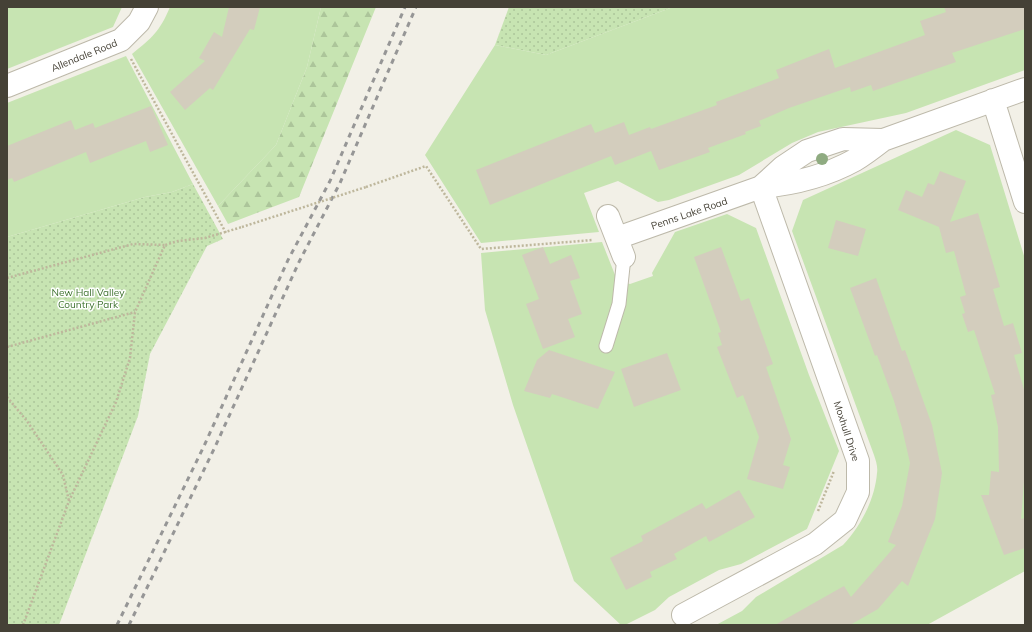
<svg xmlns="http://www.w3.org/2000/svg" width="1032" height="632" viewBox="0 0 1032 632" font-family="Mulish,sans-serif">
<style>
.grass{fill:url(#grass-dots)}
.forest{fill:url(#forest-firs)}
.garden{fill:#c7e4b2}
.building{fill:#d3cdbd}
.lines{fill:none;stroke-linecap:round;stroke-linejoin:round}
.service-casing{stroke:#bdb9aa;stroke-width:15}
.minor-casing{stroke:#bdb9aa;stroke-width:24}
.path{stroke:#beb79c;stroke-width:2.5;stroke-dasharray:2 2;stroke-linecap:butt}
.service{stroke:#fff;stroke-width:13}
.minor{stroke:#fff;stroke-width:22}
.rail{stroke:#969696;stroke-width:3;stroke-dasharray:5 5;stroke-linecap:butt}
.path-bridge{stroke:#beb79c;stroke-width:2.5;stroke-dasharray:2 2;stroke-linecap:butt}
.tree{fill:#8fab81}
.labels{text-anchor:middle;stroke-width:3;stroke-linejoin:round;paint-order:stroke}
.street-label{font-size:10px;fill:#454136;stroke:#fff}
.park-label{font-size:10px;fill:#3e722e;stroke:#fff}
</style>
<defs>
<pattern id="grass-dots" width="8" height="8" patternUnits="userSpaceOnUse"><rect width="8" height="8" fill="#c7e4b2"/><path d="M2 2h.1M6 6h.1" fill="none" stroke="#acc59a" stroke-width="1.8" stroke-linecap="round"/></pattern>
<pattern id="forest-firs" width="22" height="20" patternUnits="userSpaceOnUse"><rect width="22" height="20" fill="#c7e4b2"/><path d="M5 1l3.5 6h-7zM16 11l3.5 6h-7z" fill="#acc59a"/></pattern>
</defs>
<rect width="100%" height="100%" fill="#f2f0e7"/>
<path class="grass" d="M509,7H673L546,55L495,45Z
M193,184L223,239L207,246L150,354L138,416L59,625H7V237L145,197L172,192Z"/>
<path class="forest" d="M321,7H376L299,197L228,224L218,206L276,145L307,67Z"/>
<path class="garden" d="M7,7H122L113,27L7,69Z
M170,7H321L307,67L276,145L218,206L132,54C152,38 160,31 170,7Z
M673,7H1025V70L906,113L818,132L792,143L739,175L669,200L658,202L618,181L584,193L599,232L481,243L425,155L495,45L546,55Z
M126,56L193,184L172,192L145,197L7,237V103Z
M956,130L990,145L1025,259V571L927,625H716L742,611L756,597L843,545C861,526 875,499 877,473C878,467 876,461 874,455L792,231L803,200Z
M727,214L756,228L809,375L839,451L807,529L741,564L719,570L669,597L655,610L625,625H621L574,581L513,405L485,310L481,253L602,242L617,280L630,284L653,276L652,273L675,232Z"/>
<path class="building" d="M229,7H260L254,30L250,29L213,90L210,88L185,110L170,92L205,61L199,58L214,32L222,37Z
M944,7H1025V29L952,53L956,62L873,91L871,85L851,92L850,87L789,108L759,121L761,126L745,132L746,134L708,148L710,152L659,170L651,151L615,165L611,156L490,205L476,170L591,124L595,133L624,122L629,135L650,127L651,129L717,105L716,102L779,78L776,70L829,49L835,68L925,35L920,21L946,12Z
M151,106L168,145L150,152L146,141L90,163L86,152L14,182L12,178L7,180V146L71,120L75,130L93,123L95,128Z
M940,171L966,181L950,222L978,213L1000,287L993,289L1004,326L1013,323L1022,353L1014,355L1025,393V469L1021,519L1025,518V548L1004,555L981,495H989L991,471L999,472L998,427L991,395L995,394L974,330L968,332L962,314L965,313L960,297L966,295L954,251L946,253L939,227L898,210L906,190L922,197L928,183L934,185Z
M836,220L866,229L858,256L828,248Z
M543,247L550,264L571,255L580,278L570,281L582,314L568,319L575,337L543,349L526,304L539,299L522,255Z
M721,247L741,301L749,298L773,364L766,367L791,439L783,465L790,467L783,489L747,479L759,437L743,395L737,398L724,365L717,347L722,345L718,333L721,332L694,257Z
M876,278L902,351L905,350L932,425L942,473L935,519L908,586L902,581L878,609L850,625H775L844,586L851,597L896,545L888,542L902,506L910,463L902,428L894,401L877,355L875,356L850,288Z
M549,350L615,372L598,409L552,394L550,398L524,391L537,360Z
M667,353L681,390L634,407L621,369Z
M739,490L755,517L709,542L706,536L674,554L677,559L650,572L652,577L626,590L610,558L643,541L641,536L702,503L706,509Z"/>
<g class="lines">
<defs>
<path id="service" d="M606,346L619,304L624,257"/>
<path id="minor" d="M7,86L121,40L139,22L147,7
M993,100L1025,202
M608,216L624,257
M617,238L761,187L783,167L807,151L843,139L883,140L1025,89
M683,615L815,544L845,520L858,492V461L761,187C794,184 826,176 855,160C865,154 874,147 883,140"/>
</defs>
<use href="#service" class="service-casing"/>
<use href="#minor" class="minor-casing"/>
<path class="path" d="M131,59L226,233
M366,187L426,166L481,249L593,240
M7,278L133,244L165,245
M7,347L135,312
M7,397L27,421L63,475L69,501
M818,511L834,471
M23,625L69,501L116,402L130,358L135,312L165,245L178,241L205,238L242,227"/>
<use href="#service" class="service"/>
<use href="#minor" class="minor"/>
<path class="rail" d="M117,625L204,446L288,260L330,181L405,7
M129,625L215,447L299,262L340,183L416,7"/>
<path class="path-bridge" d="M242,227L366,187"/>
</g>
<circle class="tree" cx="822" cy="159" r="6"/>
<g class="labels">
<g class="street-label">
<text transform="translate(84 55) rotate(-22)" y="4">Allendale Road</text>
<text transform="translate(689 213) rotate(-19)" y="4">Penns Lake Road</text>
<text transform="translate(847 431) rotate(72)" y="4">Moxhull Drive</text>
</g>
<g class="park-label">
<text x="88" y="296">New Hall Valley<tspan x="88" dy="12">Country Park</tspan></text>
</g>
</g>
<rect width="1032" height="632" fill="none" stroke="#454136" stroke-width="16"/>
</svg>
